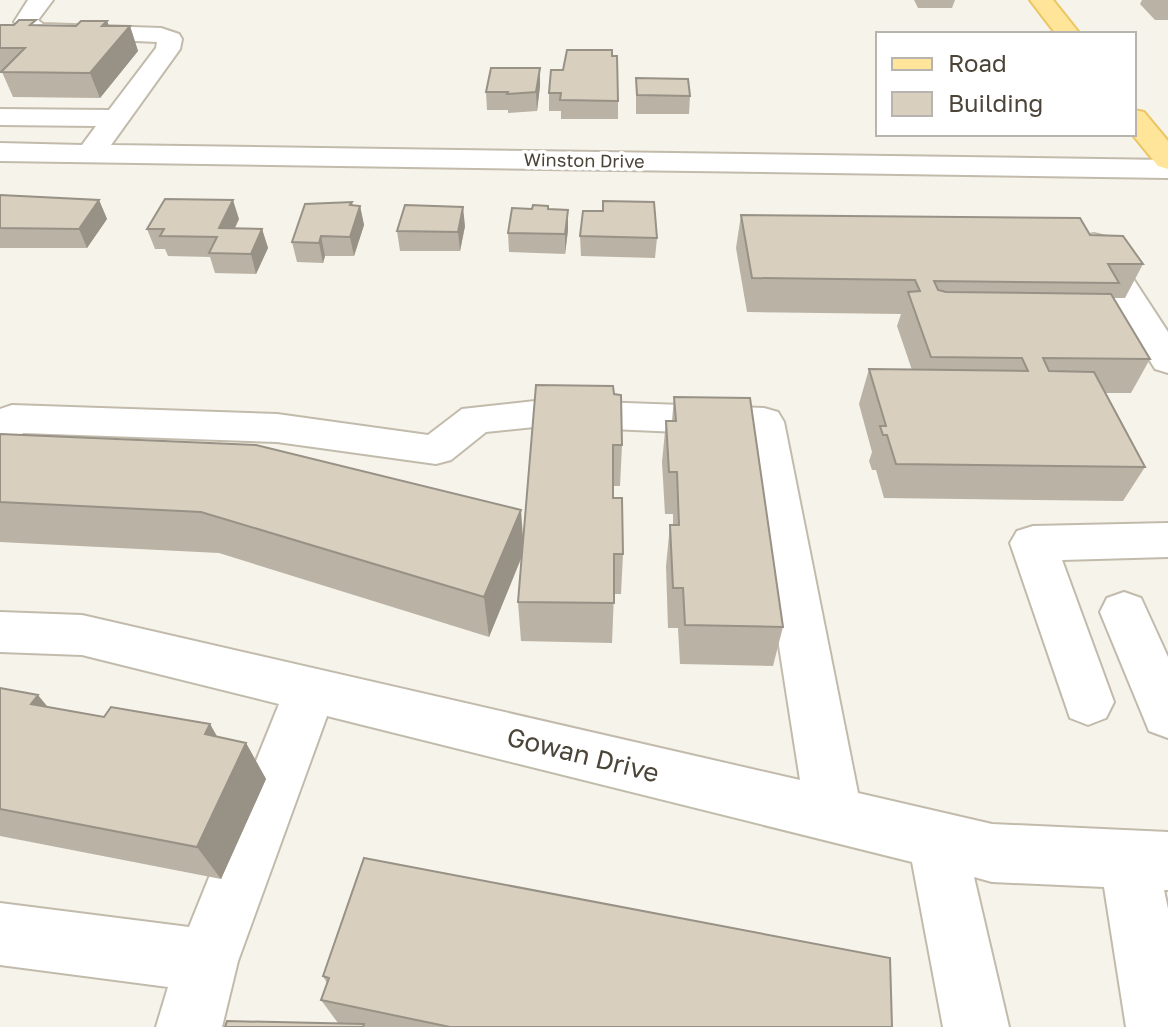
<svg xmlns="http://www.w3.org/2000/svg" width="1168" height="1027" viewBox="0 0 1168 1027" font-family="'Golos Text',sans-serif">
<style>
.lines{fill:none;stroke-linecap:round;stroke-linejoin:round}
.minor-casing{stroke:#c2bbac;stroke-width:4}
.major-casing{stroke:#eac664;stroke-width:4}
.minor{fill:#fff;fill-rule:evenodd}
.major{fill:#ffe59a;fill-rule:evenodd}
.wall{fill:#bab2a4}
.shaded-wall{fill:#979186}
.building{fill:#d8cfbf;stroke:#979186;stroke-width:2}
.labels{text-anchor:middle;stroke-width:7;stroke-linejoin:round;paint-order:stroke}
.far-street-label{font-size:18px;fill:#4b4438;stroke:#fff}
.near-street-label{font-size:26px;fill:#4b4438;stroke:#fff}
</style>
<rect width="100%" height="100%" fill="#f6f3ea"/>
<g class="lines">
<defs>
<path id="minor" d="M28,0H53L38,20L43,24L161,28L179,34L182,39L180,49L111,145L1168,160V178L0,161V143L82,145L96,126L0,125V109L109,110L156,48L157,42L29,36L14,22Z
M1094,234L1106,237L1168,332V373L1155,369L1078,244L1082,237Z
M544,400L764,408L778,412L784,422L858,793L992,824L1168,832V890H1164L1168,909V1027H1126L1104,887L992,882L974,877L1009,1027H943L912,862L327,716L238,961L222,1027H156L168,987L0,965V903L189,927L279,704L82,655L0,652V612L82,615L800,780L746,435L544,426L486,432L451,460L436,464L277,442L23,433L14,444L0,448V409L12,405L277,414L428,435L462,409Z
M1168,523V557L1062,560L1114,702L1106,718L1088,725L1070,718L1010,543L1017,531L1033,526Z
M1124,592L1141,598L1168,657V738L1149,731L1100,612L1107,598Z"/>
<path id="major" d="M1030,0H1053L1080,34H1056Z
M1134,110L1144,112L1168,141V169L1158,166L1132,134Z"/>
</defs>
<use href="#minor" class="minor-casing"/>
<use href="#major" class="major-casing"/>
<use href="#minor" class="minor"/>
<use href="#major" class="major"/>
</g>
<path class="wall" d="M914,0H955L952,8H918Z
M1142,0H1168V20H1155L1140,4Z
M107,21L109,26H130L138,51L100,98L13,97L2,72H0V25L76,26Z
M612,56L618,101V119H561V111H549V93L563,70Z
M540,68V86L537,111L508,113V110H487L486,92Z
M636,78L690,96L689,114H636Z
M0,195L99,200L107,219L87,248H0Z
M352,205L360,206L364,225L354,256H325L323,263L297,262L292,242Z
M568,210V230L565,254L509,252L508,233Z
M603,211L657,238L655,258L581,256L580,236Z
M741,215L1090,235L1143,264L1125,298H1113L1150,359L1131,393H1106L1145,467L1123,501L884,498L876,470H872L869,461L872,452L859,404L869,369L912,370L897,326L901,314L747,312L736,248Z
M239,219L235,228L262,229L268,248L256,274L215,273L210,257L168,256L165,249H155L147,229Z
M465,226L460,251H400L397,231Z
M614,394L622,445L620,486H613V498L623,554L621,594H614L612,643L521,641L518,602L521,559L489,637L219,553L0,542V434L523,535Z
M674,397L783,627L773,666L680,664L678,628H668L666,566L670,525H673V514H665L662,462L666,421H672Z
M0,688L48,707L104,717L210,724L217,737L246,743L266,779L221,879L0,836Z
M323,976L892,1027H225L338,1023L321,1000L327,983Z"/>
<path class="shaded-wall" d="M107,21L115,44L130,26L138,51L100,98L90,73L102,26Z
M540,68V86L537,111L536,92Z
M99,200L107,219L87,248L79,229Z
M233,200L239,219L225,248L219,228Z
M352,202L355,221L360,206L364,225L354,256L350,237V205Z
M463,207L465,226L460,251L458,232Z
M568,210V230L565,254V234Z
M262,229L268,248L256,274L251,254Z
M321,236L325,256L323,263L319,243Z
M521,510L524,551L489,637L484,597Z
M38,695L68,732L31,704Z
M210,724L231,761L205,734Z
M246,743L266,779L221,879L197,847Z"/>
<path class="building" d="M19,20H36L30,25L76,26L81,21H107L102,26H130L90,73L1,72L25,48H0V25H14Z
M567,50H612V56H617L618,101L560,100L561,93H549L551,70H563Z
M491,68H540L536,92L507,94L508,92H486Z
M636,78L688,79L690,96L637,95Z
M0,195L99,200L79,229L0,228Z
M165,199L233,200L219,228L262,229L251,254L209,253L217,237L160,236L164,229H147Z
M603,201L654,202L657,238L580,236L583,211H603Z
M352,202L350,205L360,206L350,237L321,236L319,243L292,242L305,204Z
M405,205L463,207L458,232L397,231Z
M533,205L548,206V209L568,210L565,234L508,233L512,208L532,209Z
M741,215L1080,218L1090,235L1123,236L1143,264H1108L1119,283L934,281L938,290L946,292L1111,294L1150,359L1043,358L1049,371L1094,372L1145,467L896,464L887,435H883L880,426H886L869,369L1028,371L1022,358L931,357L908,292L920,291L915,280L752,278Z
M536,385L613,386L614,394L621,395L622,445H613V498H622L623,554H614V603L518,602Z
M674,397L750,398L783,627L685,625L683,588H673L670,525H679L677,472H669L666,421H676Z
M0,434L256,445L521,510L484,597L201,512L0,502Z
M0,688L38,695L31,704L104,717L111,707L210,724L205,734L246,743L197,847L0,809Z
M364,858L890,958L892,1027H450L321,1000L329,978L323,976Z
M227,1021L364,1024L363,1027H225Z"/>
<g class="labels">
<g class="far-street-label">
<text transform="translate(584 161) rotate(1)" y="6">Winston Drive</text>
</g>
<g class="near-street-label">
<text transform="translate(583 755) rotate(14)" y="9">Gowan Drive</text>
</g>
</g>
<rect x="876" y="32" width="260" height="104" fill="#ffffff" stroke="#b7b4af" stroke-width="2"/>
<rect x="892" y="58" width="40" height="12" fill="#ffe59a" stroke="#b7b4af" stroke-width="2"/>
<text x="948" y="72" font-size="24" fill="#4b4438">Road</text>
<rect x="892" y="92" width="40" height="24" fill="#d8cfbf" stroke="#b7b4af" stroke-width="2"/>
<text x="948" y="112" font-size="24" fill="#4b4438">Building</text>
</svg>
